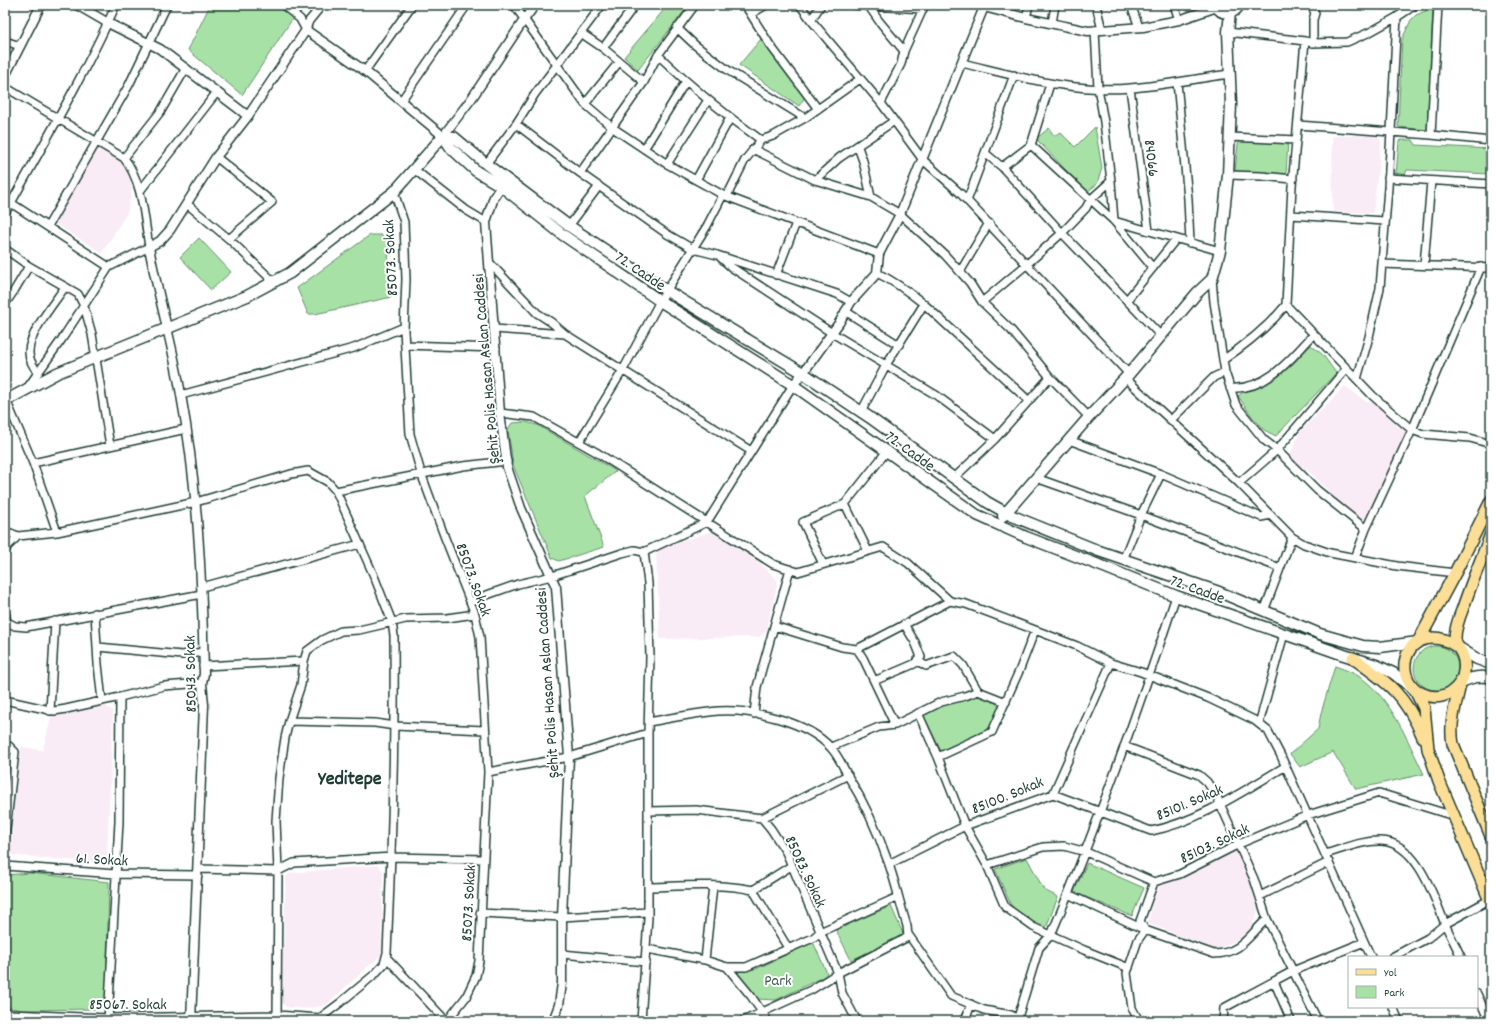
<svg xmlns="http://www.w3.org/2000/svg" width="1496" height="1026" viewBox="0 0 1496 1026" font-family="Dekko,sans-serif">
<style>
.built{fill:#faecf6}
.green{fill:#a8e1a6;stroke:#648f6d}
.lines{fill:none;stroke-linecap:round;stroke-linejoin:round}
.minor-casing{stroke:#1f3d34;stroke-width:10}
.tertiary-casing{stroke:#1f3d34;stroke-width:11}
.secondary-casing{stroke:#1f3d34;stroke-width:13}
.primary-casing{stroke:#1f3d34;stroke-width:14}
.minor{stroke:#fff;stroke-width:7}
.tertiary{stroke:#fff;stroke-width:8}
.secondary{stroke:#fff;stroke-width:10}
.primary{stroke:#fcde96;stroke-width:11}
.labels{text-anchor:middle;stroke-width:4;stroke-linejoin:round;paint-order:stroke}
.street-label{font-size:16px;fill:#1f3d34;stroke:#fff}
.park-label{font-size:16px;fill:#3a5e4b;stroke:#fff}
.district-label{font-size:20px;font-weight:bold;fill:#1f3d34;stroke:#fff}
</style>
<rect width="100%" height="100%" fill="#fff"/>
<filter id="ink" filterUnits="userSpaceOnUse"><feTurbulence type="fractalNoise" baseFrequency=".025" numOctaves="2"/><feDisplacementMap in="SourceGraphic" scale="8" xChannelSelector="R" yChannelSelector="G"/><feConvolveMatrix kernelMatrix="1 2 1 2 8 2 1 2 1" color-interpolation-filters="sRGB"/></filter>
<g filter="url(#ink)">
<path class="built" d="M1378,135L1381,142L1373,213L1333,212L1332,136Z
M95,147L130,167L132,188L127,213L102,253L54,223Z
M1345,386L1367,402H1375L1408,431L1370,516L1364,519L1351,514L1315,477L1295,461L1290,455L1300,432Z
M712,531L760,563L778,581L766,632L759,637L660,639L656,555L661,548Z
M98,701L113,711L107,858L102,863L8,855L21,747L43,750L51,717Z
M1235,851L1246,866L1258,911L1248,935L1220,948H1211L1147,923L1157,888Z
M378,865L383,871L381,955L326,1005L305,1009L286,1007L281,1002L286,877L290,873Z"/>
<path class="green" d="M210,5H275L293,18L242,95L188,50Z
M668,5H689L638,70L624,57Z
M1433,8L1427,130L1398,127L1402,39L1411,20L1416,15Z
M761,39L805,97L799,106L739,65Z
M1095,127L1102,168L1097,184L1087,192L1039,142L1037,138L1049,128L1054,136L1060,132L1075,147Z
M1241,140L1288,142L1286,174L1235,171L1238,144Z
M1401,140H1413L1416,145L1491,149V174L1407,170L1405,175L1396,174L1399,142Z
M370,235H381L387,241L392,297L315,314H308L297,288Z
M199,238L231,272L211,290L180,257Z
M1311,345L1323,355L1336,373L1276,436L1264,430L1251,415L1238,396L1243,392L1258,388L1278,377L1294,363Z
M526,422L537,425L616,471L585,496L604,547L559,561L552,558L513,465L508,429L512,423Z
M1414 668a22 22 0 1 1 44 0a22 22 0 1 1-44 0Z
M1335,666C1343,669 1353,672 1360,677C1392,699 1407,740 1424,774L1356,789L1333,752L1300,767L1290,754L1318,729L1321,713Z
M969,692L990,696L999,707L990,729L941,751L923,714Z
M1027,858L1044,890L1058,897L1046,928L1028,922L1011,905L995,869Z
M1087,863L1144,888L1132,916L1074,892Z
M30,873L109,882L106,1000L97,1009L23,1010L11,1008L5,1003V875Z
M891,906L904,936L851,960L836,930Z
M811,943L814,944L827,973L825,976L776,1000L757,999L738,973L741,970L756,969Z"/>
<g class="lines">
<defs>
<path id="minor" d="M283,5L300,19L306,30
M514,5L585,104L613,128L667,164L723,195L879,254
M745,5L770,45L818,109
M800,5L811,20L881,103L923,160L960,193L1129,374
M855,5L923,9L904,51L901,64L881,103
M868,5L879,21L904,51
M1096,5L1102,30
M1131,5L1139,27
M1174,5L1179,20
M1311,5L1315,13L1313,20V43
M751,14L766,5
M1026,18L1029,5
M811,20L821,5
M1052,23L1055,5
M677,28L695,45L729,71L805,118
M306,30L309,21L322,5
M1228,32L1305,41L1313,43L1347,42L1370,32L1397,17L1415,5
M581,33L603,48L644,82
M5,41L20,46
M1305,41L1292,186L1286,305L1373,396L1412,430L1423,434L1470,438L1491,444
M603,48L635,5
M658,55C690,86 724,114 761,140
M962,63C1017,76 1073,93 1130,88C1163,86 1197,78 1230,74
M365,71L412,5
M1177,82L1188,199L1190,243
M5,87L124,158C143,182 144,217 149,247L109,267L62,339L28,387
M1130,88L1149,231
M401,101L467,5
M585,104L619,62
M516,124L580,173L667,234L693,249L717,255L837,294L851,302
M1298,125L1431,135L1491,141
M1431,135L1438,5
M1230,137L1296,140
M1031,145L1114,221L1153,268
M858,147L863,161L871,197
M644,149L686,81
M753,149L815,180L871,197L900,214L945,255L970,283L982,302L1011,330L1050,377L1089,417
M985,153L1002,167L1062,233L1161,336
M216,157L272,202L229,239
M124,158L161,111L186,68
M486,164L516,124L535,94L602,5
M667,164L708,100
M1002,167L1031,145L1050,84
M415,170L466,210L486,222
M580,173L644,82L658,55L695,5
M1228,175L1261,176L1293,179
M1388,178L1491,184
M696,180L730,118
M815,180L839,158L894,121
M1111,181L1114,221
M140,191L217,92
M394,192L404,222L406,279L404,330L410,434L421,473L445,538L475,614L480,637L488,772L479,961L476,976L466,997L447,1021
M727,196L745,160L761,140L773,136L805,118L860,79
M967,201L1014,75
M187,204L229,239L274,282
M5,213L11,203
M1291,215L1385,221
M1114,221L1220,251
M48,226L129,85L167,5
M569,226L599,186
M5,249L29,266L78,294L84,306L92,334L110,446
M720,257L731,267L832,333L936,395L995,439
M489,262L537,313L551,322L565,334
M1382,264L1491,268
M1424,265L1431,181
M109,267L11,203C47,138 85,73 116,5
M960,272L989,223
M877,273C894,281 909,292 924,304L1029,401
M776,275L796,223
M1212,279L1214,302L1225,372L1236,405L1264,440L1277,450L1317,490L1366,529
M1127,300L1176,239
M982,302L1026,265L1062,233L1086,208L1090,200L1111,181L1104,122L1098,88L1095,30
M5,304L14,291L29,266
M845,311L899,345
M494,329L565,334L751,451
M405,345L496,348
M1223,360C1247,344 1268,327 1286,305
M38,373C34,367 29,361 29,353C28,334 54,303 65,287
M1125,378L1239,483L1292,537L1304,544L1330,553L1397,566L1455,573
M1357,379L1369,337L1380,288L1388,188L1397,17
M1230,388C1266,391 1291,359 1313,335
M181,395L354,348L404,327
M6,400L33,463L57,532
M861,412L886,365L924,304
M500,413L534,417L596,452L773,564L798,572L883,547L908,563L950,601L966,604L1035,630L1077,646L1111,663L1141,672L1208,698L1254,720L1268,731L1281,756L1371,957
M1171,420L1214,377L1225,372
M1069,440L1161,474L1261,517L1271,515
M579,442L623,370L660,301L707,226L723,195
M33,463L186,429
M954,478L995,439L1050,377
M1036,478L1141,515L1280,568
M1239,483L1277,450L1347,368
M336,491L463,466L507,461
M5,531L18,536L57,532L196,502L291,474L308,471L328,482L336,491L374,576L392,622L394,636C395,742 392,847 387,953L384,964L375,974L340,1003L320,1018
M868,551L845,504L887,451
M5,552L7,547L18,536
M644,552L707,522L793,385
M1355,558L1366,529L1412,430L1481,267
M1123,560L1141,515L1161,474
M823,564L803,522L845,504
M202,587L360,544
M471,602L484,596L518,584L552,576L622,553L634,550L644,552L648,583L650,657L648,733V918L641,1021
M1264,611L1292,537
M5,612L7,622L15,626L26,627L202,594
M95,613L98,664L102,701
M774,626L842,647L857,649L950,601
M98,647L182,655L203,652
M857,649L863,658L895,725
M918,661L926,666L954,656L963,665L978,691
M203,666L304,661
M874,681L914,664L921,657L915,642L904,624
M5,700L54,711L66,709L120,697L164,686L202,683
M50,711L55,621
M918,713L938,757L965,826L987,865L1005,907L1033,927L1084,950L1129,968
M754,714L757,687L790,569
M289,721L375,723L395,726L485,730
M649,722C671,718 695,713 718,711C752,709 807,721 831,748C838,755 843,767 848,776C864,802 877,830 887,859C895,880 900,904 907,926L908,937L838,973L811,990L743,1021
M1259,724L1284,634
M5,744L9,746L15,752L5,838
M1124,746L1199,775L1207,782L1217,797L1254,879L1267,919L1318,1021
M831,747L879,727L895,725L941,702L965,696L978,691L1006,702
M938,757L992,732L1020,669L1035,630
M488,772L569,757L648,733
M1053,794L1151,831C1198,822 1245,790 1286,766
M648,811L696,810L762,818L771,829L786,852L838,973L842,993L857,1021
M762,818L848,775
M1325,854C1343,849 1363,840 1381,841C1417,842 1434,897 1445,924C1450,935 1456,946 1461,957
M889,864L965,826L1053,794L1111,663
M987,865L1043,847L1064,846L1086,852L1154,882L1180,874L1239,844L1308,815L1379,793L1454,816
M5,866L116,874L198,875
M198,869L278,871L294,863L392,857L483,859
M1154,882L1140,921L1145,930L1214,954C1241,954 1249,935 1267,919
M648,887C683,886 719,883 753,890L788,948
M753,890L791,866
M1068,894L1145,930L1138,940L1127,973L1132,1008L1139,1021
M1260,896L1329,862
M480,913L562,917L648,912
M908,934L951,996L984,1010L1011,1015L1020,1021
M647,949L705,960L727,967H746L813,938L820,932L898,897
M562,954L646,962
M386,957L446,1021
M1392,957L1428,938L1445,924L1489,900
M705,960L713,886
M727,967L751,996L768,1021
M1274,981L1291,1021
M1477,994L1489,1021
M1393,1007L1399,1021
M5,1011L10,1014L108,1018L277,1015L320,1018L323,1021
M108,1021L119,822L120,697
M277,1021L278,871L276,821L279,778L285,738L289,721L301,685L304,661L307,651L322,640L341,631L359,630L406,619L447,618L475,614
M965,1021L971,1004
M1017,1021L1039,948L1051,935C1098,824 1138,711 1176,596
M1223,1021L1224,1008L1293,971L1364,942"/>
<path id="tertiary" d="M77,5L108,23L160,49L248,116
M5,76L41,5
M501,186L494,197L486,222L500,413L507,467L521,508L556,587L569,757L562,917V983L559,1005L553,1021
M793,385L803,373L839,323L851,302L877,273L879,254L900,214L984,7L1026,18L1088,31L1143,27L1179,20L1217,7
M191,1021L204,705L202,683L204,674C202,580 198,487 181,395C173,345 158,297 149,247L160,241L170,230L216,157L248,116L306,30L365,71L443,136L472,98L524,20L535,5"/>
<path id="secondary" d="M1216,5C1221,16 1234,15 1239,5
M443,136L451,148L476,171L501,186L563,235L660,301L793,385L977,515L1026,537L1104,567L1176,596L1344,655L1376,665L1393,673L1412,688
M443,136L454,137L486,164L569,226L667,291L803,373L869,417L987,502L1010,515L1099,551L1219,592L1320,634L1363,646L1380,647L1418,642
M5,401L57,373L247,296L290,273L394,192L443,136
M1003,516L1089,417L1129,374L1197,293L1212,279L1220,251L1228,175L1231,104L1228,32L1230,13
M1458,647L1477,659L1491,664
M1460,683C1469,678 1480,675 1491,678"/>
<path id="primary" d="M1418,642L1455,573L1491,501
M1456,646C1439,634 1413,634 1406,658C1397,691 1441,712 1460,683C1465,675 1466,663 1462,654C1459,648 1455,645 1455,638C1455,627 1460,615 1464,605C1472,581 1482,558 1491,534
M1353,658C1389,683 1406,696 1423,737
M1460,684C1456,705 1449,722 1453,744L1491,836
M1415,690L1424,708L1428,749L1439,781L1491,903"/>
</defs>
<use href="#minor" class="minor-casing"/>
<use href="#tertiary" class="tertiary-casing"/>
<use href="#secondary" class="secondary-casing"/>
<use href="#primary" class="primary-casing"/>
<use href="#minor" class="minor"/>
<use href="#tertiary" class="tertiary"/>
<use href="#secondary" class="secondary"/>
<use href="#primary" class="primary"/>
</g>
</g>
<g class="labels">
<g class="street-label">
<text transform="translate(1153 158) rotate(83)" y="6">84066</text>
<text transform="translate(389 258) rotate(-93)" y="6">85073. Sokak</text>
<text transform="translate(641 270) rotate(34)" y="6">72. Cadde</text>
<text transform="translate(485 369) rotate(-95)" y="6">Şehit Polis Hasan Aslan Caddesi</text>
<text transform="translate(911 450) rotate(36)" y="6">72. Cadde</text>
<text transform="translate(475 579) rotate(70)" y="6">85073. Sokak</text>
<text transform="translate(1198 588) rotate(20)" y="6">72. Cadde</text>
<text transform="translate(189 674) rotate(-91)" y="6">85043. Sokak</text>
<text transform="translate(546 683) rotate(-94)" y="6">Şehit Polis Hasan Aslan Caddesi</text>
<text transform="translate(1007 794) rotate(-22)" y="6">85100. Sokak</text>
<text transform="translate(1189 801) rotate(-23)" y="6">85101. Sokak</text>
<text transform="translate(1214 842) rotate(-25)" y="6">85103. Sokak</text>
<text transform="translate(102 858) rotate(3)" y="6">61. Sokak</text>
<text transform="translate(807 871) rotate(65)" y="6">85083. Sokak</text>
<text transform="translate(467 903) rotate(-87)" y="6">85073. Sokak</text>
<text x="128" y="1009">85067. Sokak</text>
</g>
<g class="park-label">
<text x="778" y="985">Park</text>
</g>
<g class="district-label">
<text x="350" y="784">Yeditepe</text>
</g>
</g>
<rect width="1496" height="1026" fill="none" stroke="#fff" stroke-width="20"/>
<rect x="10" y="10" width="1476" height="1006" fill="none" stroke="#1f3d34" stroke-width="1.5" filter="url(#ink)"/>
<rect x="1348" y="956" width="130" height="52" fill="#ffffff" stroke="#a5b1ae"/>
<rect x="1356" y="969" width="20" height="6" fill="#fcde96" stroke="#a5b1ae"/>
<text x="1384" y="976" font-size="12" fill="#1f3d34">Yol</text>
<rect x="1356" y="986" width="20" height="12" fill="#a8e1a6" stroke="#a5b1ae"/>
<text x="1384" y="996" font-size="12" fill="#1f3d34">Park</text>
</svg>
